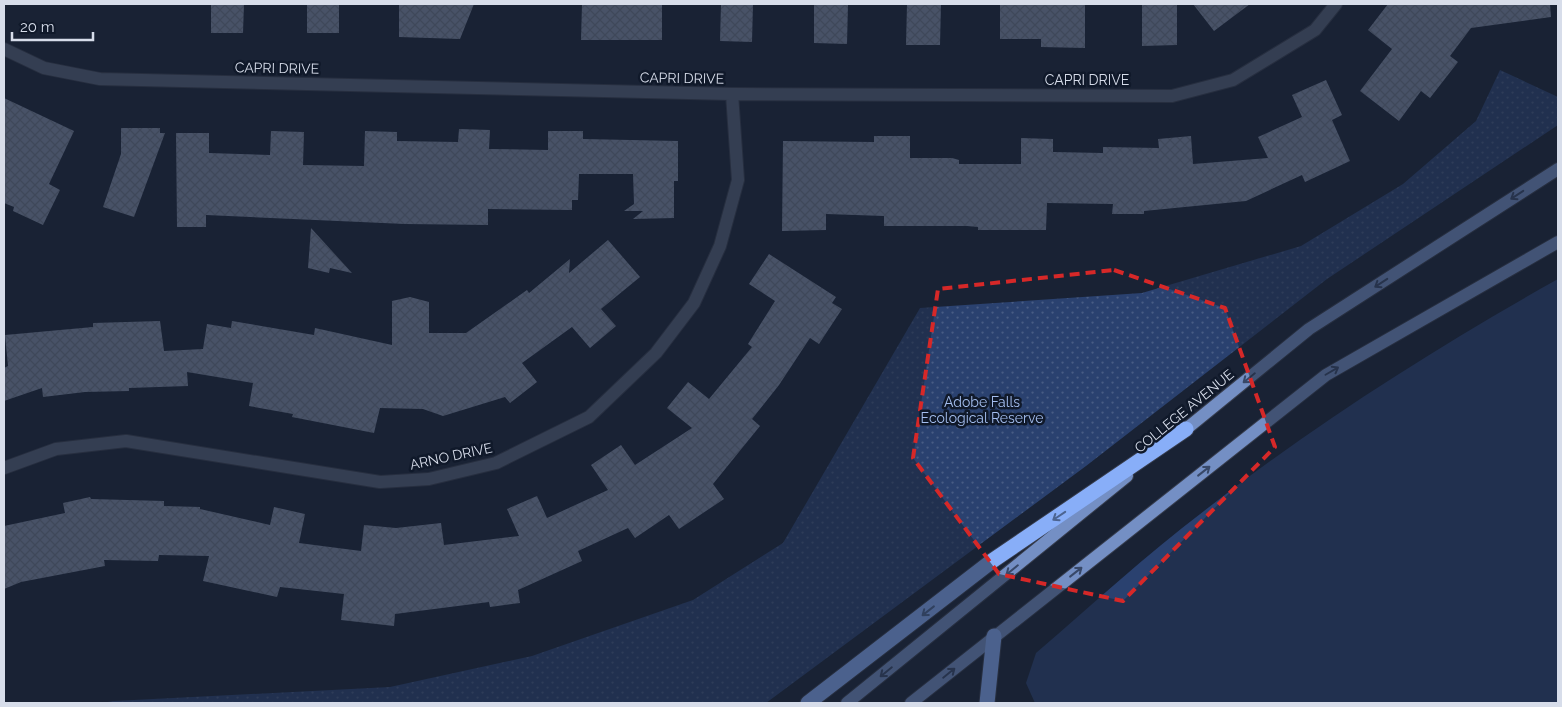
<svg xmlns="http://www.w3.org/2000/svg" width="1562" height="707" viewBox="0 0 1562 707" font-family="Raleway,sans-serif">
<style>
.green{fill:#2a416f}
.park{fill:url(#park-dots)}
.building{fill:url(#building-cross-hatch)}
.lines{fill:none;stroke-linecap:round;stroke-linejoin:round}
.minor-casing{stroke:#373d4d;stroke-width:14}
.major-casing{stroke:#373d4d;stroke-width:14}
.highway-casing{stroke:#373d4d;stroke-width:17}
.minor{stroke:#566176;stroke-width:12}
.major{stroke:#748fc4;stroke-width:12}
.highway{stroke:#88aef8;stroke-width:15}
.oneway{stroke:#384868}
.oneway2{stroke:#4c6491}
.marked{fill:none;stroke:#d62828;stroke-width:4;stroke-dasharray:10 6;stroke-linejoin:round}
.labels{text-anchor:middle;stroke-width:5;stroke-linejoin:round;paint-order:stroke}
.street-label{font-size:14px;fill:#d7ddea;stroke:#10192a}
.park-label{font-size:14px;fill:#a4beef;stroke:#10192a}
</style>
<defs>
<pattern id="park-dots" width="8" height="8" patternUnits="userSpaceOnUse" patternTransform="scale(1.25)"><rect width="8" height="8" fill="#2a416f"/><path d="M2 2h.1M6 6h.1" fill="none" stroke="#485c84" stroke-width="1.8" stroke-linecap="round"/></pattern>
<pattern id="building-cross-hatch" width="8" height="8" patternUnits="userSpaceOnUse" patternTransform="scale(1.25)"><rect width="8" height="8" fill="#818da4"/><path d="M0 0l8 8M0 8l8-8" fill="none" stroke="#6e7688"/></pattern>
</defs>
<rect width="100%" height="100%" fill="#192234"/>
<path class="green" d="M1558,279V703H1035L1026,683L1036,653C1092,605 1146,555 1204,511C1315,424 1435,348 1558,279Z"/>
<path class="park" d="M1500,70L1558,97V125L1327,279L1086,466L766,703H101L114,701L390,687L532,656L693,600L783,543L920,308L1142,293L1301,246L1403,184L1476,121Z"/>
<path class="building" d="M211,4H244L243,33H211Z
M307,4H339V33H307Z
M399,4H474L460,39L399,37Z
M582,4H662V40H581Z
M721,4H753L752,42L720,41Z
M814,4H848L847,44L814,43Z
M907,4H941L940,45H906Z
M1000,4H1085V48L1041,47V39H1000Z
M1142,4H1177V45L1142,46Z
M1193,4H1250L1214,31Z
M1388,4H1550L1551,17L1471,28L1450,56L1458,62L1430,98L1421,91L1399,121L1360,91L1392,49L1368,30Z
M1326,80L1342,115L1332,120L1350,161L1305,182L1302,175L1246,201L1144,211V214H1112L1113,204L1047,203L1046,230H978V227L967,226H884V216L826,214V230L782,231L783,141L874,142V136H910V158H952L959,160V164H1021V138L1053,139V152L1103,153V147L1159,148L1158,139L1191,136L1193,164L1268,158L1258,137L1302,117L1292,95Z
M4,98L74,131L49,184L60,190L43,225L13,211L14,207L4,203Z
M121,128H160V133H165L134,217L103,207L121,154Z
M459,129L490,130L489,149L548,150V131H583V139L678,141V181H674V218L633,219L643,211H624L634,204L633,174H579L578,200H572V210L488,209V225L405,224L206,215V227H177L176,133H209V153L270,155L271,131L304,132L303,165L364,166L365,131L397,132V141L458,142Z
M311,228L352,273L330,268L329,273L308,268Z
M608,240L640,277L601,309L616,326L590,348L572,327L522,363L537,382L510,403L505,397L443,416L423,409L380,408L374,433L292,417L293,414L249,406L253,383L187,372L188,386L129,388V391L85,392L43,397L42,388L4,401V368L8,366L5,335L93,327V323L160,321L164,351L203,349L207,324L231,328L232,321L314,335L315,328L392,345V301L410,297L429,302V333H466L527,290L529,293L570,259L569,273Z
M769,254L836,297L832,303L842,309L819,344L810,338L779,385L752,419L760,426L713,484L724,499L679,529L669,515L635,538L628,528L578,551L582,561L518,590L520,603L490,607L489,602L395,614L394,626L341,620L344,594L280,587L277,597L203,581L209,556L159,555L158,561L104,560L105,566L21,582L4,589V526L65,513L63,503L90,497L91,499L164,501V506L200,507V509L270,525L274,507L305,514L299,543L361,551L364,525L396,528L441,523L444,545L519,536L507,509L537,496L547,518L608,490L591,465L621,445L635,465L692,428L667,408L688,382L709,399L752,347L748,344L775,301L749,284Z"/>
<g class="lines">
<defs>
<path id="minor" d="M4,49L44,68L100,79L732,94L1172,96L1233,80L1315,30L1336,4
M4,468L56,449L126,441L380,482L429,479L496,463L589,417L656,353L694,303L720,246L738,180L732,94"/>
<path id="major" d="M1180,434L1309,329L1558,169
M847,703L1127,476
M911,703L1326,375L1558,242"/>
<path id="highway" d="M808,703L992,561L1186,429
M987,703L994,636"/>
</defs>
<use href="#minor" class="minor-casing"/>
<use href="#major" class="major-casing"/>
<use href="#highway" class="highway-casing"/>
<use href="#minor" class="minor"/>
<use href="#major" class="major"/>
<use href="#highway" class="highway"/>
</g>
<defs><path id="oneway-shaft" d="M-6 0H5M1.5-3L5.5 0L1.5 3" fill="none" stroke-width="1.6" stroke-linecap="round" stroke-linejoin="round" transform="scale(1.25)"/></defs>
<g class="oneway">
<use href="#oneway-shaft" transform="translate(1517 195) rotate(147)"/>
<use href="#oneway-shaft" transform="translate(1381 283) rotate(147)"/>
<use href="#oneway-shaft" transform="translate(1332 371) rotate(-30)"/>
<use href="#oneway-shaft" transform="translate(1249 378) rotate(141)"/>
<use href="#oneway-shaft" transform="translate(1204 471) rotate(-38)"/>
<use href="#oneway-shaft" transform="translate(1012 570) rotate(141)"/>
<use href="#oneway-shaft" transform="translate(1076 572) rotate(-38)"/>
<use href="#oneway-shaft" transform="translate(886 672) rotate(141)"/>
<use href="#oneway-shaft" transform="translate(949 673) rotate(-39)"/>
</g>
<g class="oneway2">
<use href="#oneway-shaft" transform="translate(1059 516) rotate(146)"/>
<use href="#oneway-shaft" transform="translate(928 611) rotate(142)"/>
</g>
<path d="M0 0H1562V707H0ZM1114,270L1225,308L1275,447L1123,601L999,574L913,458L938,289Z" fill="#192234" fill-opacity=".55" fill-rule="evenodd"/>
<path class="marked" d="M1114,270L1225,308L1275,447L1123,601L999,574L913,458L938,289Z"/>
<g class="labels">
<g class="street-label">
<text transform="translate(277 68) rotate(1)" y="5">CAPRI DRIVE</text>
<text transform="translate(682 78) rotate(1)" y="5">CAPRI DRIVE</text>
<text x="1087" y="85">CAPRI DRIVE</text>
<text transform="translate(1184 411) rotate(-39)" y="5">COLLEGE AVENUE</text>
<text transform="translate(451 456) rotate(-12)" y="5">ARNO DRIVE</text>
</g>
<g class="park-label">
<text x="982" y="407">Adobe Falls<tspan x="982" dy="16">Ecological Reserve</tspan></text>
</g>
</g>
<rect width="1562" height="707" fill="none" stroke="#d7ddea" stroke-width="10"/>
<path d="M12 32v8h81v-8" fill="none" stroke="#d7ddea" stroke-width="2.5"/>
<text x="20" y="32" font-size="15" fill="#d7ddea" stroke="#10192a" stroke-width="4" paint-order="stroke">20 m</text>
</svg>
